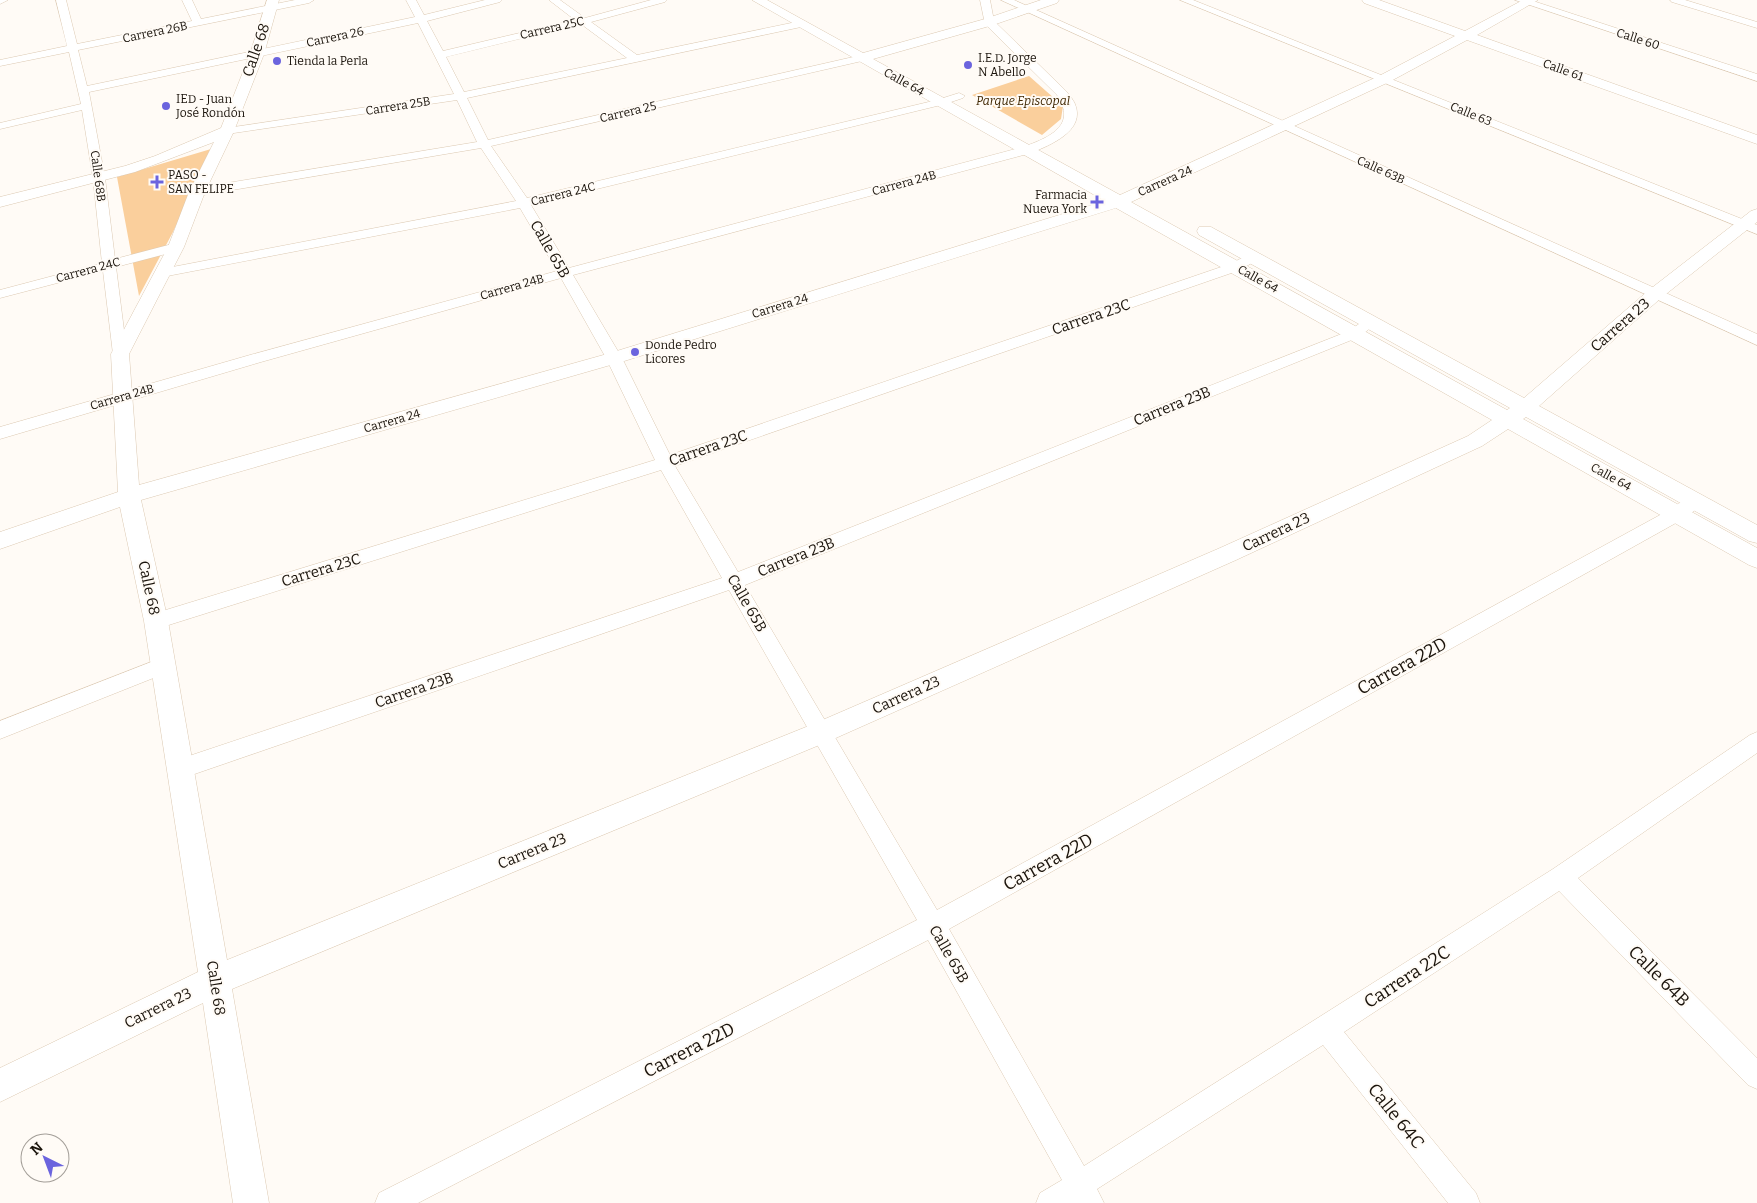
<svg xmlns="http://www.w3.org/2000/svg" width="1757" height="1203" viewBox="0 0 1757 1203" font-family="Bitter,serif">
<style>
.green{fill:#facf9c}
.lines{fill:none;stroke-linecap:round;stroke-linejoin:round}
.minor-casing{stroke:#dcc9b2;stroke-width:1}
.tertiary-casing{stroke:#dcc9b2;stroke-width:1}
.minor{fill:#fff;fill-rule:evenodd}
.tertiary{fill:#fff;fill-rule:evenodd}
.poi-dot{fill:#6b64de;stroke:#fffbf6;stroke-width:2}
.labels{text-anchor:middle;stroke-width:4;stroke-linejoin:round;paint-order:stroke}
.far-street-label{font-size:12px;fill:#1a130b;stroke:#fffbf6}
.far-poi-label{font-size:12px;fill:#1a130b;stroke:#fffbf6;text-anchor:start}
.far-park-label{font-size:12px;font-style:italic;fill:#3f2601;stroke:#fffbf6}
.street-label{font-size:15px;fill:#1a130b;stroke:#fffbf6}
.near-street-label{font-size:18px;fill:#1a130b;stroke:#fffbf6}
</style>
<rect width="100%" height="100%" fill="#fffbf6"/>
<path class="green" d="M1029,76L1063,106L1061,119L1042,135L972,95Z
M211,149L173,232L139,296L117,177Z"/>
<g class="lines">
<defs>
<path id="minor" d="M0,0H8L0,4Z
M56,0H66L77,44L192,21L182,0H192L201,19L295,0H314L309,3L78,50L87,86L415,17L406,0H416L424,15L485,0H502L500,2L427,21L443,51L575,20L549,0H560L585,18L651,0H667L665,2L591,22L637,55L801,21L806,24L801,27L467,98L488,140L862,55L867,58L862,61L491,146L527,198L937,100L959,93L965,96L963,98L945,104L531,205L569,268L1023,147C1048,138 1078,126 1057,95L985,24L980,0H990L994,21L1066,91C1069,95 1073,99 1075,104C1086,131 1050,145 1031,153L573,275L622,358L670,455L1230,264L1248,255H1258L1260,258L1240,270L675,466L738,572L1349,331L1366,319H1376L1378,322L1359,337L745,585L937,910L1671,509C1681,503 1690,493 1702,497L1705,501L1702,505L1683,519L949,929L1084,1166L1553,869L1750,735L1757,732V753L1578,878L1757,1058V1089L1748,1085L1559,891L1344,1032L1476,1193L1480,1203H1448L1323,1045L1097,1189L1104,1203H1036L1040,1193L1062,1180L928,940L418,1203H375L379,1193L917,920L729,590L180,779L172,776L169,769L172,762L180,759L722,578L661,470L156,629L149,626L146,621L149,616L156,613L655,460L606,358L561,278L261,362L0,439V427L250,355L557,271L520,208L162,277L155,273L162,269L516,201L481,148L197,196L191,192L197,188L477,142L457,100L227,134L221,131L227,128L454,94L418,23L89,92L105,178L115,259L176,243L183,247L181,250L116,267L127,354L125,357H115L113,354L103,271L0,298V290L102,263L93,178L82,110L0,129V123L81,104L69,52L0,66V60L67,46ZM581,24L627,58L464,92L446,57Z
M1001,0H1014L1757,334V345Z
M1180,0H1193L1757,225V234Z
M1515,0H1530L1757,74V81Z
M1670,0H1685L1757,22V28L1672,2Z
M164,657L171,659L174,665L171,671L0,739V721Z"/>
<path id="tertiary" d="M267,0H279L264,54L234,131L205,192L184,247L129,354L139,485L607,354L1105,201L752,0H767L863,53L985,19L1041,0H1059L1057,3L993,25L873,59L1120,195L1379,76L1455,36L1364,3L1362,0H1379L1465,31L1523,0H1538L1477,35L1757,135V144L1467,40L1389,82L1131,202L1507,410L1510,408L1199,235L1197,231L1199,227H1211L1524,398L1649,290L1751,211L1757,209V222L1661,298L1539,406L1757,525V543L1749,541L1526,417L1523,419L1757,548V568L1749,565L1508,429L1482,446L1236,560L829,741L232,989L269,1203H233L203,1003L0,1102V1068L198,972L144,621L120,507L0,549V532L118,492L111,354L168,247L189,192L214,142L135,172L0,207V197L125,166L155,156L221,128L250,54ZM1116,208L1492,420L1468,436L1220,548L811,725L227,960L168,621L141,500L621,362Z"/>
</defs>
<use href="#minor" class="minor-casing"/>
<use href="#tertiary" class="tertiary-casing"/>
<use href="#minor" class="minor"/>
<use href="#tertiary" class="tertiary"/>
</g>
<g class="poi-dot">
<circle cx="277" cy="61" r="5"/>
<circle cx="968" cy="65" r="5"/>
<circle cx="166" cy="106" r="5"/>
<path d="M154.5 174.5h5v5h5v5h-5v5h-5v-5h-5v-5h5z"/>
<path d="M1094.5 194.5h5v5h5v5h-5v5h-5v-5h-5v-5h5z"/>
<circle cx="635" cy="352" r="5"/>
</g>
<g class="labels">
<g class="far-street-label">
<text transform="translate(552 28) rotate(-13)" y="4">Carrera 25C</text>
<text transform="translate(155 32) rotate(-12)" y="4">Carrera 26B</text>
<text transform="translate(335 37) rotate(-12)" y="4">Carrera 26</text>
<text transform="translate(1638 39) rotate(18)" y="4">Calle 60</text>
<text transform="translate(1563 70) rotate(20)" y="4">Calle 61</text>
<text transform="translate(904 82) rotate(29)" y="4">Calle 64</text>
<text transform="translate(398 106) rotate(-9)" y="4">Carrera 25B</text>
<text transform="translate(628 112) rotate(-13)" y="4">Carrera 25</text>
<text transform="translate(1471 114) rotate(22)" y="4">Calle 63</text>
<text transform="translate(1381 170) rotate(24)" y="4">Calle 63B</text>
<text transform="translate(98 176) rotate(82)" y="4">Calle 68B</text>
<text transform="translate(1165 181) rotate(-24)" y="4">Carrera 24</text>
<text transform="translate(904 183) rotate(-15)" y="4">Carrera 24B</text>
<text transform="translate(563 194) rotate(-14)" y="4">Carrera 24C</text>
<text transform="translate(88 270) rotate(-15)" y="4">Carrera 24C</text>
<text transform="translate(1258 279) rotate(29)" y="4">Calle 64</text>
<text transform="translate(512 287) rotate(-16)" y="4">Carrera 24B</text>
<text transform="translate(780 306) rotate(-17)" y="4">Carrera 24</text>
<text transform="translate(122 397) rotate(-16)" y="4">Carrera 24B</text>
<text transform="translate(392 421) rotate(-16)" y="4">Carrera 24</text>
<text transform="translate(1611 477) rotate(29)" y="4">Calle 64</text>
</g>
<g class="far-poi-label">
<text x="978" y="62">I.E.D. Jorge<tspan x="978" dy="14">N Abello</tspan></text>
<text x="287" y="65">Tienda la Perla</text>
<text x="176" y="103">IED - Juan<tspan x="176" dy="14">José Rondón</tspan></text>
<text x="168" y="179">PASO -<tspan x="168" dy="14">SAN FELIPE</tspan></text>
<text x="1087" y="199" text-anchor="end">Farmacia<tspan x="1087" dy="14">Nueva York</tspan></text>
<text x="645" y="349">Donde Pedro<tspan x="645" dy="14">Licores</tspan></text>
</g>
<g class="far-park-label">
<text x="1023" y="105">Parque Episcopal</text>
</g>
<g class="street-label">
<text transform="translate(256 50) rotate(-71)" y="5">Calle 68</text>
<text transform="translate(550 249) rotate(60)" y="5">Calle 65B</text>
<text transform="translate(1091 317) rotate(-19)" y="5">Carrera 23C</text>
<text transform="translate(1620 325) rotate(-41)" y="5">Carrera 23</text>
<text transform="translate(1172 406) rotate(-22)" y="5">Carrera 23B</text>
<text transform="translate(708 448) rotate(-19)" y="5">Carrera 23C</text>
<text transform="translate(1276 532) rotate(-25)" y="5">Carrera 23</text>
<text transform="translate(796 557) rotate(-22)" y="5">Carrera 23B</text>
<text transform="translate(321 570) rotate(-17)" y="5">Carrera 23C</text>
<text transform="translate(149 588) rotate(78)" y="5">Calle 68</text>
<text transform="translate(747 603) rotate(60)" y="5">Calle 65B</text>
<text transform="translate(414 690) rotate(-19)" y="5">Carrera 23B</text>
<text transform="translate(906 695) rotate(-24)" y="5">Carrera 23</text>
<text transform="translate(532 851) rotate(-22)" y="5">Carrera 23</text>
<text transform="translate(949 954) rotate(60)" y="5">Calle 65B</text>
<text transform="translate(216 988) rotate(81)" y="5">Calle 68</text>
<text transform="translate(158 1008) rotate(-26)" y="5">Carrera 23</text>
</g>
<g class="near-street-label">
<text transform="translate(1402 666) rotate(-29)" y="6">Carrera 22D</text>
<text transform="translate(1048 862) rotate(-29)" y="6">Carrera 22D</text>
<text transform="translate(1659 976) rotate(45)" y="6">Calle 64B</text>
<text transform="translate(1407 977) rotate(-33)" y="6">Carrera 22C</text>
<text transform="translate(689 1050) rotate(-27)" y="6">Carrera 22D</text>
<text transform="translate(1396 1116) rotate(51)" y="6">Calle 64C</text>
</g>
</g>
<g transform="translate(45 1158) rotate(318)"><circle r="24" fill="#fffbf6" stroke="#a39e98"/>
<path d="M0-4L9 19L0 12L-9 19Z" fill="#6b64de"/>
<text y="-8" font-size="14" font-weight="bold" text-anchor="middle" fill="#1a130b">N</text>
</g>
</svg>
